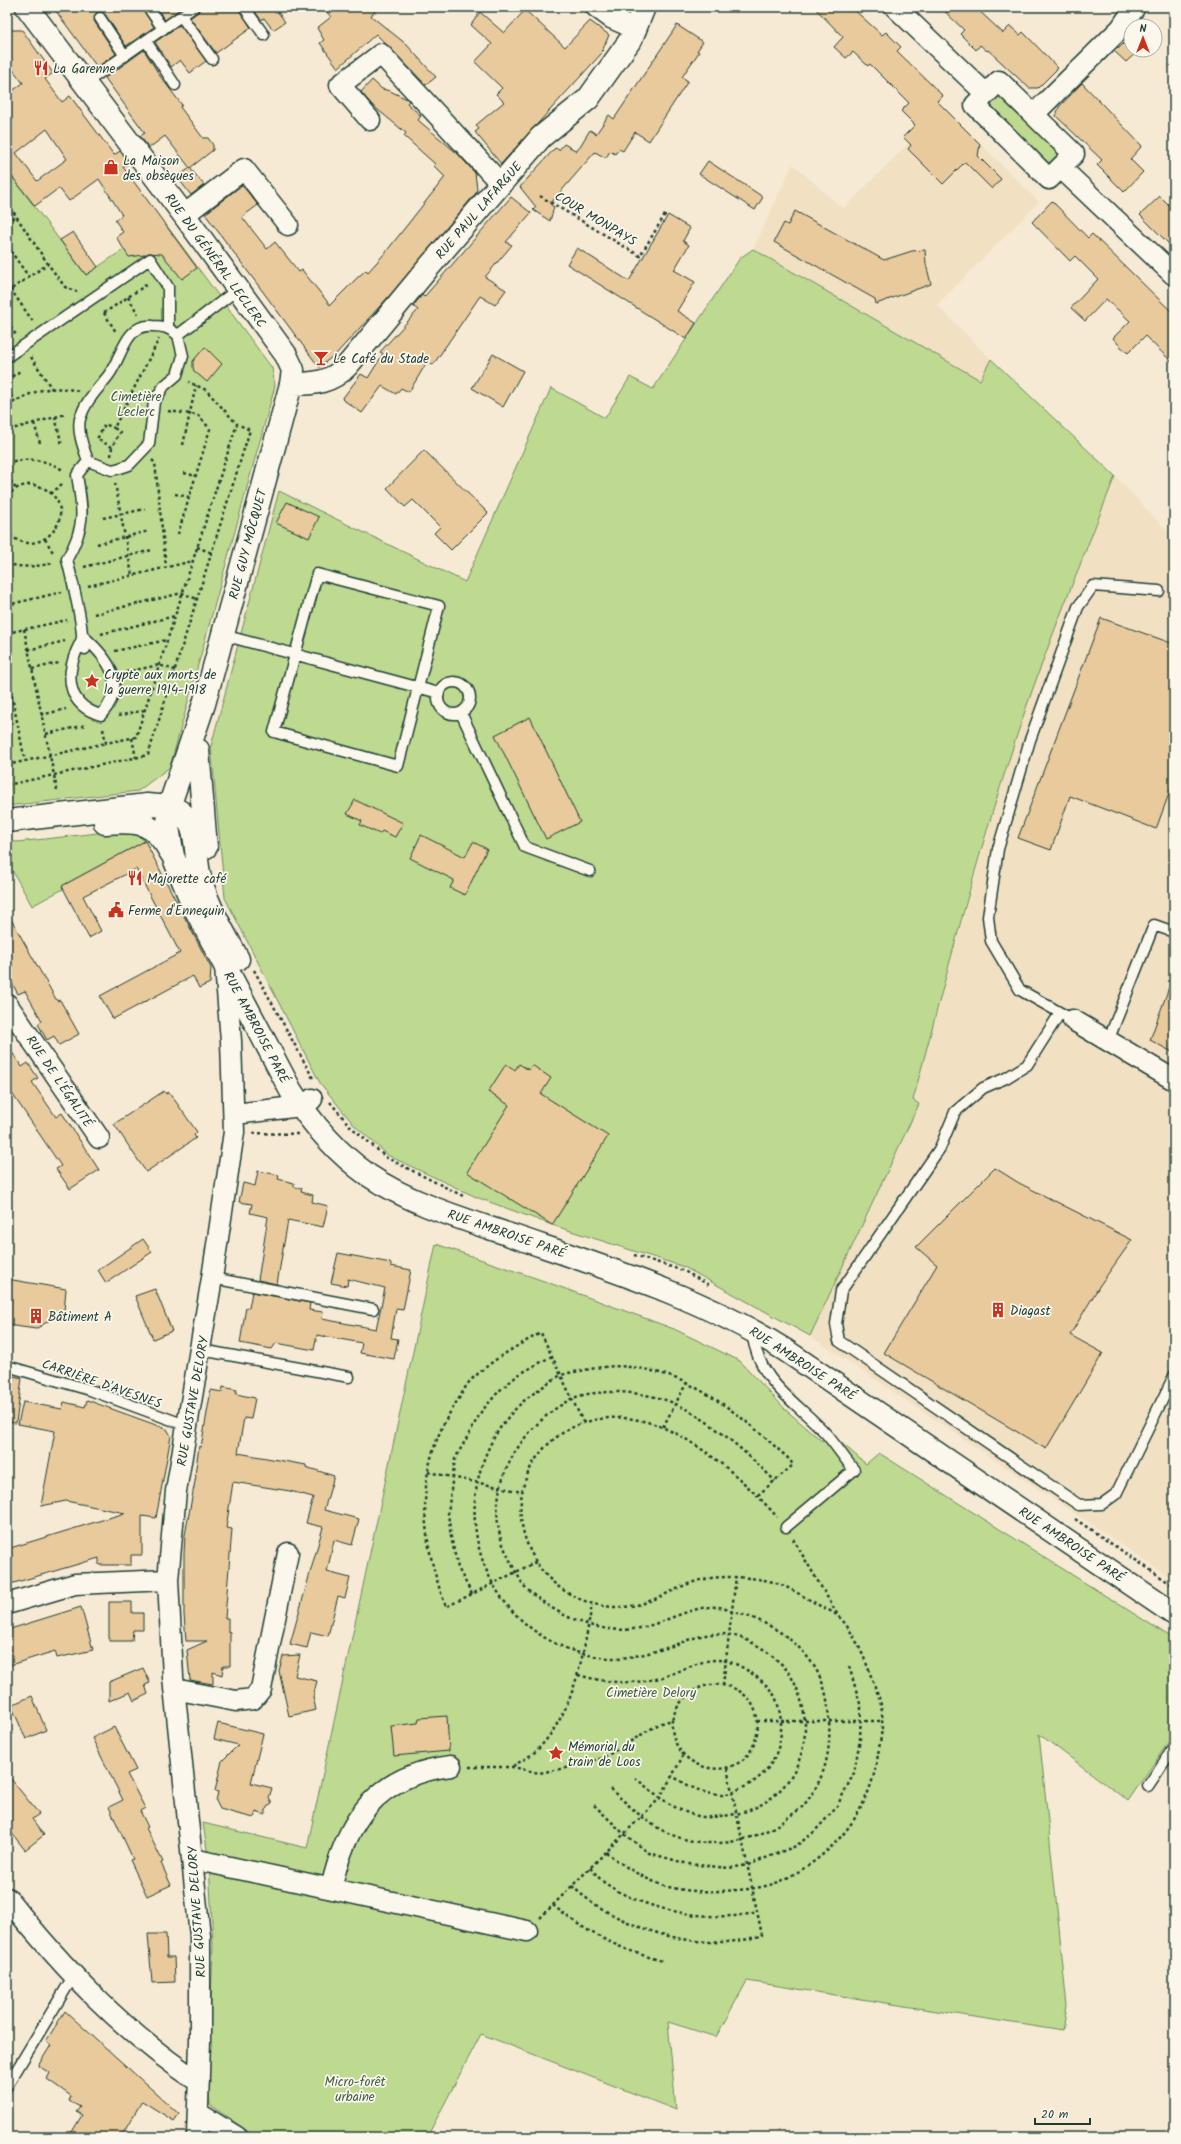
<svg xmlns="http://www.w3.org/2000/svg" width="1181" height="2144" viewBox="0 0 1181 2144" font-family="Kalam,sans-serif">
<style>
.built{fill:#f2e0c3}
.green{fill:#bed990;stroke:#6e8b62}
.building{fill:#e9ca9c;stroke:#1f3d34;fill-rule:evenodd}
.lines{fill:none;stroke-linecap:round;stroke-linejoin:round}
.service-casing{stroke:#1f3d34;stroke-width:13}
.minor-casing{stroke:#1f3d34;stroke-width:23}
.tertiary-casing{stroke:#1f3d34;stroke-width:25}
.path{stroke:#1f3d34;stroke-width:2.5;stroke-dasharray:3 3;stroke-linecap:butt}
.service{stroke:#fbf7ec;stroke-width:10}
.minor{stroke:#fbf7ec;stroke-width:20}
.tertiary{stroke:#fbf7ec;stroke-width:22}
.labels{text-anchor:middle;stroke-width:3.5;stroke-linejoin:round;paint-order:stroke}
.poi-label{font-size:13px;fill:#1f3d34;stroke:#fbf7ec;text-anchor:start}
.street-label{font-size:13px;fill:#1f3d34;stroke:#fbf7ec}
.park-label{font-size:13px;fill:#3f5c46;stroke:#fbf7ec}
</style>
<rect width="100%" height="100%" fill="#f6ead4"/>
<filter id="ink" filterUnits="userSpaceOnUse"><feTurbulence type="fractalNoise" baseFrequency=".025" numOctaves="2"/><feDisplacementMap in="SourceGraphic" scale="8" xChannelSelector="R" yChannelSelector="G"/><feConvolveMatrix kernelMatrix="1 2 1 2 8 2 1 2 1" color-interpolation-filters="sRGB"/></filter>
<g filter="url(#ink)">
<path class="built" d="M944,108L1039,202L937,305L991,359L980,380L753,249L793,164L843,209Z
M1115,476L1174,538V1580L810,1336L919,1104L913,1100L950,963L1014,742L1040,667Z"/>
<path class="green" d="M1002,93L1062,153L1048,167L988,108Z
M7,170L86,275L164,222L272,368L275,386L170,767L138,791L7,806Z
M753,249L980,380L991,359L1115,476C1081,564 1044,651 1015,741C976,859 945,980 913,1100L919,1104L810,1336L684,1267L552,1225L476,1197L389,1156L354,1125L320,1083L225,898L211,746L279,491L465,582L551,388L605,418L630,377L653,389L740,258Z
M125,830L136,834L145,841L62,886L63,889L32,906L7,861V841L17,842Z
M436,1244L544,1281L674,1329L740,1361L787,1411L822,1441L830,1433L866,1464L879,1453L1174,1639V1734L1128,1801L1039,1734L1067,2006L1063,2031L747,1981L716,2037L668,2022L676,2110L481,2034L427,2137H256L210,2105L208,2086L213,1945L209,1863L203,1823L307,1848Z"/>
<path class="building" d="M53,7H142L154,27L126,46L105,14L100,12L96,13L94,21L116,54L97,67Z
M156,7H183L165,20Z
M200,7H238L251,28L216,53L190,18L198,12Z
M252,7H278L276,9L285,22L273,30L264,18L261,20Z
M323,7H378L371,16L406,44L436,77L426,85L376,34L338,68L320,43L324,40L317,28L331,17Z
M814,7H851L882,35L886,32L901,47L897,51L943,96L937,101L980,144L978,156L1001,179L992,189L965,162L943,184L908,149L911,145L903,137L915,125L901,111L909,103L870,64L868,66L853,52L846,58L834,47L843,37Z
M940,7H975L1003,33L1010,26L1020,35L1023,32L1058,68L1038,88H1029L988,50L987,51L980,45L976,50L960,34L964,30Z
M525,10L565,47L590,21L609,35L601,54L501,164L475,132L479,129L476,125L504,102L496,94L502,88L475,62L492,44L471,25L480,12L504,33Z
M180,25L206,61L190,73L180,60L171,67L155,42Z
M677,25L703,42L697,51L699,52L682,77L688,81L649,141L635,132L623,151L619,149L615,154L610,151L606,158L595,152L550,204L554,207L550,221L533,210L536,207L520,187L555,148L559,150L564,144L577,151L590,130L596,134L609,115L614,119Z
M12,30H22L53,73L45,79L62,102L70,96L114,155L120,151L129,163L123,167L197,268L182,279L162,254L149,253L144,255L129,257L116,237L123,232L115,220L122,215L99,179L69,201L59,188L35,206L7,170V95L23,83L7,62V34ZM47,129L67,159L37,181L16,153Z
M1131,36V50H1139L1126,62L1115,52Z
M144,50L160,76L182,105L180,107L203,138H208L213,145V150L190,168L204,185L191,195L177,177L190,168L165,136L149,148L140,136L145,133L105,78Z
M372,80L382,89L390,91L407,99L409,101L407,103L421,116L418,120L458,154L475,173L477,189L476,193L391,294L336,354L319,367L205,214L242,185L258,205L242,217L267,249L275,242L299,272L302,270L330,305L357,278L366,270L368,272L385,253L445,177L434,166L435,164L404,136L406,133L372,105L361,92Z
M1082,83L1142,146L1130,159L1143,172L1124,192L1097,165L1102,160L1056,116L1059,107Z
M708,161L763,197L755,210L699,174Z
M1160,196L1174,210V249L1140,215Z
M511,197L531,213L506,242L512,245L485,277L506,290L495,305L480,296L433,365L427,362L409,392L401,388L396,394L382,386L362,413L342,399L361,374L368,378L383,354L380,352L418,310L413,306L422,295L424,297Z
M1052,201L1088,238L1092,234L1174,314V364L1145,336L1128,353L1120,346L1113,338L1130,321L1106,299L1085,321L1071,308L1098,279L1075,256L1070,261L1032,222Z
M795,211L884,260L912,251L925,250L926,264L931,284L876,304L875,299L774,242L784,223L788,225Z
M668,215L690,228L683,241L689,245L674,270L695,282L677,311L696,323L686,339L567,264L577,248L629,281Z
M73,232L98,267L86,275L60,240Z
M205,347L222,364L207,382L194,371L193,367V361Z
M493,354L523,371L503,407L472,388Z
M424,450L488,513L451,550L434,533L440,527L413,500L405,507L387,488Z
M287,502L319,517L309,538L276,523Z
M1101,618L1174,644V780L1156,829L1070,796L1051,850L1018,838Z
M530,717L580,822L546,839L495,735Z
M355,800L403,823L395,837L382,831L380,834L360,825L362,821L347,814Z
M421,835L465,857L473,842L487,849L465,895L450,888L454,880L410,858Z
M145,841L211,968L210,983L199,988L193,976L113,1019L100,996L180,953L136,869L83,896L101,931L89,938L62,886Z
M7,912L57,1001L60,1000L79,1034L59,1045L54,1036L47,1040L38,1024L42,1021L25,991L18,994L7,974Z
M1172,979H1174V1053L1150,1040Z
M7,1045L22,1067L28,1063L38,1078L32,1082L56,1117L62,1113L99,1170L70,1189L56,1169L61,1166L7,1086Z
M506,1064L515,1070L519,1064L529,1070L532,1065L551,1078L541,1094L608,1136L552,1225L467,1172L509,1105L488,1092Z
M164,1091L166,1094L169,1092L197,1132L194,1135L196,1138L146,1172L114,1124Z
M995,1168L1019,1183L1132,1240L1100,1285L1070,1335L1103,1353L1046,1449L884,1353L937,1265L916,1247Z
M258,1171L279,1175L278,1179L294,1183V1187L302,1188L301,1192L313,1195L312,1202L328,1206L323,1227L288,1220L277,1284L258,1280L268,1217L250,1213L252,1204L239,1202L243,1183L255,1186Z
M143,1239L152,1252L106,1283L98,1270Z
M338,1253L391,1263V1266L411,1270L403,1310L396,1309L391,1338L398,1339L394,1359L360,1353L362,1343L317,1335L314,1350L276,1343L272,1349L240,1343L246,1307L249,1308L252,1292L310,1303L309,1310L323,1312L322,1319L376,1329L385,1288L348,1279L347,1286L331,1283Z
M7,1279L66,1289L64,1311L36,1329L7,1325Z
M155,1289L172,1331L153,1339L135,1296Z
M9,1375L22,1378L16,1423L7,1422Z
M223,1387L237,1390L236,1394L255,1398L251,1419L244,1418L238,1453L306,1465V1467L334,1476L324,1510L359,1519L352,1545L334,1540L327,1572L350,1578L345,1598L338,1596L328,1636L311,1632L307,1648L290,1644L323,1527L306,1523L313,1497L290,1491L233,1482L226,1528L232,1529L225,1618H228V1633L230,1632V1666H223L222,1675L213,1672V1684L190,1680L187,1650L207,1641H186L184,1614V1554L185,1535L196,1476L195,1475L199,1446L201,1447L211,1390L222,1392Z
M87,1400L167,1429L171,1436L156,1518L142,1516V1555H131V1565H99V1558L7,1585V1549L125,1513L66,1501L41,1506L55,1431L18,1424L23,1402L62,1409L64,1402L85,1407Z
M109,1602H132V1613H143V1630H133L132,1641H109Z
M81,1607L93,1650L57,1658L55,1651L7,1666V1630Z
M300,1655L295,1676L317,1681L313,1697L316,1710L289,1716L279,1671L283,1656Z
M143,1668L150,1683L145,1685L148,1694L134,1701L130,1692L109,1701V1682Z
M32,1696L46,1730L26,1739L11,1705Z
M447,1716L449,1751L394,1756L391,1726L418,1723L419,1718Z
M218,1723L263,1734L251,1783L272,1788L269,1798L272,1804L267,1807L265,1815L256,1812L254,1818L234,1813L220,1809L216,1801L218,1792L215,1791L222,1761L238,1745L214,1739Z
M114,1727L136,1770L127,1774L145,1808L140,1811L148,1827L146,1828L163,1862L161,1863L171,1885L147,1896L130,1860L133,1859L109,1807L123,1800L92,1738Z
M7,1774L39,1814L32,1819L44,1835L25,1850L7,1827Z
M148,1934H166L167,1957H174L175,1982L152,1983Z
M65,2011L179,2114L174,2121L142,2101L121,2137H69L82,2115L76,2112L80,2107L69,2101L71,2096L47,2079L50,2073L38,2066L51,2045L46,2041Z"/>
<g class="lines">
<defs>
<path id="service" d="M148,7L163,29
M244,7L264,35
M181,16L212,59
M100,18L125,56
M146,41L175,85
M84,84L194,7
M178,335L183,356L177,375L164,386L154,402L149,444L129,465L120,468L112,470L88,461C84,449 77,432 80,419C85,401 97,390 108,376C122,358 125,323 153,326C164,326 169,328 178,335L238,289
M7,357L150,259L168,287V327
M317,574L439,606L398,766L274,732Z
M223,635L439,693
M85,649L83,636C108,658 129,684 101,715C69,706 65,679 76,652C78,646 83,640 82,635C81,613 72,581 67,559C86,526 83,510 77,475L88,461
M438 698a16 16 0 1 1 32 0a16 16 0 1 1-32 0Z
M461,713L525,847L590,871
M1060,1013L1027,1065L1006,1078L983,1088L955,1112L940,1148L841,1291L836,1324L839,1341L1079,1505L1102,1504L1116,1494L1174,1376
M1066,1016L1020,990L991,941L988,917L998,849L1030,740L1078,607L1093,586L1159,591
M1108,1041L1154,925L1174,932
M212,1278L373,1309
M752,1332C759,1385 796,1400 828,1436C837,1447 845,1459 854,1470L786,1527
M201,1350L349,1377
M7,1366L90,1390L188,1426
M1148,1786L1174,1747
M7,2086L74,1975"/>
<path id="minor" d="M596,7L611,18L636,29
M895,7L986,94
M999,81L1074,154L1049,179L975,105Z
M1034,114L1121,28L1135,7
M370,120L340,85L381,54L501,184
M1061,168L1174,275
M184,215L244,169L288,225
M7,1004L99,1138
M1073,1020L1174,1080
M235,1114L301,1106L307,1104L312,1099
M7,1604L75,1584L168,1580
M174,1689L236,1701L253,1699L261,1689L288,1553
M193,1859L527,1931
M331,1889C346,1820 376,1775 451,1766
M7,1898C63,1968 124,2033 199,2082
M198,2113L237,2137
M197,2137L200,2041V1936L173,1677L168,1580L176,1491L212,1278L234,1132L231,1041L225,966"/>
<path id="tertiary" d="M27,7L184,215L286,355L293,370L291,384L204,704L169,807L168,827L173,856L192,903L291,1091C312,1124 336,1152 368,1175C411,1204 464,1219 513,1236C606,1268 701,1297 785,1350L1174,1614
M291,384C313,384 331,383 347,366L428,268L541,137L588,99L631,39L644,7
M198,750L206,847
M7,821L147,805C159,806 175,805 184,815C198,829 195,855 199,873C206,904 224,932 238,959
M105,823C139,820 154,822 171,853"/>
</defs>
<use href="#service" class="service-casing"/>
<use href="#minor" class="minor-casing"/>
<use href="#tertiary" class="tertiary-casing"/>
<path class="path" d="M540,196L640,256L666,213
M7,202L16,216
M7,222L16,216L48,264L65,287L77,292
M7,246L29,277
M7,284L34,323
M7,292L48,264
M128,297L138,314
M104,313L149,283
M104,313L116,332
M7,322L16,335
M31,357L52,389
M7,380L20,371
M7,390L15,402
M7,406C35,390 47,385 80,391
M168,411L198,415L210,429L178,534
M55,417L62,445
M34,423L40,443
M9,430L66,414
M183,445L196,385
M112,447L97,439L105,424L114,428
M111,456L112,447L120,432L114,428L159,339
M152,460L155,463L166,566
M7,463C26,457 47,459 64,471
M184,473L196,476
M7,476L16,489
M115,483L132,575
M51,494L64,482
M175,494L189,497
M7,497C14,488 23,484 34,485C40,486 46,489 51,493C80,521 33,564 7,531
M103,518L145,509
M45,539L54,554
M97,544L149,531
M197,547L212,553
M7,563C20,569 40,566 54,563
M84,567L152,550
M88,586L193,561
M7,605L62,592
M94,614L182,593L197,599
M24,629L57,790
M7,633L67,620
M101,634L175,616
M28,650L65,641
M115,651L167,640
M32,669L59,663
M7,672L25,761
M126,672L159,665L175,670
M127,694L151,689
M41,715L66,709
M118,716L145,710
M103,729L106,743L136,737L237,424L206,390L189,382
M46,734L86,725
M132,738L136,758
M7,765L106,743
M7,785L148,755L250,430L237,424
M254,970L314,1080
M330,1102L350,1126L387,1158L465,1197
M253,1133L298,1134
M634,1255L684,1271L709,1285
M663,1427L686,1384
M428,1472L522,1492
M1075,1519L1174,1586
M793,1539L839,1617
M536,1562L446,1607C420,1538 413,1467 456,1403C461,1396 465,1386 471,1380C492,1360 516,1346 541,1333L583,1422
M472,1594L458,1568L451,1537L448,1513L455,1459L481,1412L499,1391L518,1375L552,1356
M578,1675C603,1682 629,1685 655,1679C696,1669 712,1644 754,1675C762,1681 772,1689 776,1699C789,1734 777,1773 742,1788C736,1790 729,1794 722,1795C704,1795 687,1785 672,1776
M723,1685L736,1577
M757,1721H882
M513,1766C521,1761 531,1756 538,1749C575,1711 583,1655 592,1605
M469,1767H513L539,1773L571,1767L603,1758L659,1724L672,1720C689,1664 765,1679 757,1733C748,1789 668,1775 672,1720
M635,1778C655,1793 672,1810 698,1816C705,1818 713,1817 720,1816C784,1813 820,1752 799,1694C795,1682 788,1669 778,1661C762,1646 739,1633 717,1634C695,1634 677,1646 656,1651C638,1656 619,1660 600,1657C554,1651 514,1623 492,1582C457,1516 476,1432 538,1390C546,1385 554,1378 562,1375C569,1372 578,1372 585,1370C599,1367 615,1365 630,1367C695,1374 744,1418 790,1460L793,1465L758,1495
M610,1789C629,1805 648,1825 670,1834C709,1851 752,1843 785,1820C791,1815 798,1811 803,1806C828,1776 832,1746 828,1708C824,1658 781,1624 734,1612C729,1611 723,1607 718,1607C693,1605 665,1623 640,1628C605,1635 565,1620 538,1598C532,1594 526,1589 522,1583C512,1565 500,1544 498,1524C493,1477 520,1433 558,1407C563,1404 568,1400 573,1398C598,1389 633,1391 659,1398C698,1408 746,1452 775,1481
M594,1805L624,1834L649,1853L688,1864L729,1868L748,1865L796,1846L814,1832L836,1808L854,1773L860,1739L861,1707L849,1666
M606,1852C623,1866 644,1879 665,1886C682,1891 702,1892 720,1891C742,1890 767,1889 787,1878C837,1852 870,1811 878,1754C881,1738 884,1721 881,1705C879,1695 874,1685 871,1676C865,1658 852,1628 838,1616C832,1611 823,1608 817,1604C806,1598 795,1591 784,1586C765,1577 726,1575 705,1579C684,1583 667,1595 647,1602C606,1617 556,1597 535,1560C490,1482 557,1400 643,1421C689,1431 747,1482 777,1517
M590,1868C596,1874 601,1881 608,1885C644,1910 714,1924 757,1912
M572,1886C616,1928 703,1956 762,1935L727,1768
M553,1905C584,1932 623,1951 663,1961
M540,1918L660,1798L683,1756"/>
<use href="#service" class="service"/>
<use href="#minor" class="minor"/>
<use href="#tertiary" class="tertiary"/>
</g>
</g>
<defs>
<symbol id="restaurant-bare" viewBox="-9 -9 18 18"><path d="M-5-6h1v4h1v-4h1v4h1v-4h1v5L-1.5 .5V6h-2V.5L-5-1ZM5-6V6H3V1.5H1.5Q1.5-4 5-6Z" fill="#c8321e" stroke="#fbf7ec" stroke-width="2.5" paint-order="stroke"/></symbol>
<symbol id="shop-bare" viewBox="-9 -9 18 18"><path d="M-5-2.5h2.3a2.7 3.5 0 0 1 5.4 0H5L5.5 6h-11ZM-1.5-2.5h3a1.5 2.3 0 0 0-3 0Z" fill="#c8321e" stroke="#fbf7ec" stroke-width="2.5" paint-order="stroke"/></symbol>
<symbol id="bar-bare" viewBox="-9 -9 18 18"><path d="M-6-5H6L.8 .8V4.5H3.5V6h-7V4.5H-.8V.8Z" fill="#c8321e" stroke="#fbf7ec" stroke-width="2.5" paint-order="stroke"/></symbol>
<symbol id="sight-bare" viewBox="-9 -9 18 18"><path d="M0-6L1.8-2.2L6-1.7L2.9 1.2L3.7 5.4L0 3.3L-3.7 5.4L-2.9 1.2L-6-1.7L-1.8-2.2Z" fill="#c8321e" stroke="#fbf7ec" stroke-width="2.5" paint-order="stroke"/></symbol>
<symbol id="civic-bare" viewBox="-9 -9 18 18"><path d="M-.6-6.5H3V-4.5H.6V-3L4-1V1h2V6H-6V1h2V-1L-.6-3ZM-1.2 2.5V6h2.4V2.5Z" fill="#c8321e" stroke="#fbf7ec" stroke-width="2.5" paint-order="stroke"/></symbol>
<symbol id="building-bare" viewBox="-9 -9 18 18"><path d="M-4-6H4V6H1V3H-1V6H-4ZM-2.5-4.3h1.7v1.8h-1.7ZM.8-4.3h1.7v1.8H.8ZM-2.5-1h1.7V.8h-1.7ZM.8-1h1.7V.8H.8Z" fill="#c8321e" stroke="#fbf7ec" stroke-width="2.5" paint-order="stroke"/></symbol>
</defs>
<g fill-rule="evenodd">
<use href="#restaurant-bare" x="30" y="57" width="22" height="22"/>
<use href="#shop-bare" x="100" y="156" width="22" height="22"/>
<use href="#bar-bare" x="310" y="347" width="22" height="22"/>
<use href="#sight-bare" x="81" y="670" width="22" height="22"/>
<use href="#restaurant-bare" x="124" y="867" width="22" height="22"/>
<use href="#civic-bare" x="105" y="899" width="22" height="22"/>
<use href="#building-bare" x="987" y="1299" width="22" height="22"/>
<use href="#building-bare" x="25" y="1305" width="22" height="22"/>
<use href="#sight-bare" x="545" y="1742" width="22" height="22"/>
</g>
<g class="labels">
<g class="poi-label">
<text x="53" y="73">La Garenne</text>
<text x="123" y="165">La Maison<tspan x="123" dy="15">des obsèques</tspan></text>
<text x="333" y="363">Le Café du Stade</text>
<text x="104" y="679">Crypte aux morts de<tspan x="104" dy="15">la guerre 1914-1918</tspan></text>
<text x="147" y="883">Majorette café</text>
<text x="128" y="915">Ferme d'Ennequin</text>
<text x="1010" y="1315">Diagast</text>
<text x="48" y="1321">Bâtiment A</text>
<text x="568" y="1751">Mémorial du<tspan x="568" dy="15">train de Loos</tspan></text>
</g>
<g class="street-label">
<text transform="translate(478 210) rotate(-49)" y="5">RUE PAUL LAFARGUE</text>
<text transform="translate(596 218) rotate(31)" y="5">COUR MONPAYS</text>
<text transform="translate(216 260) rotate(54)" y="5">RUE DU GÉNÉRAL LECLERC</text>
<text transform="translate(247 544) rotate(-75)" y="5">RUE GUY MÔCQUET</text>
<text transform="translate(257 1027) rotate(62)" y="5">RUE AMBROISE PARÉ</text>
<text transform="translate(60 1081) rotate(56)" y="5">RUE DE L'ÉGALITÉ</text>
<text transform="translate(507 1233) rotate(19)" y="5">RUE AMBROISE PARÉ</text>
<text transform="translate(803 1363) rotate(33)" y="5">RUE AMBROISE PARÉ</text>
<text transform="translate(102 1383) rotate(19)" y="5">CARRIÈRE D'AVESNES</text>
<text transform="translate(192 1401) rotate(-80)" y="5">RUE GUSTAVE DELORY</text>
<text transform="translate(1072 1544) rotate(34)" y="5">RUE AMBROISE PARÉ</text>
<text transform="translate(196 1912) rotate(-94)" y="5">RUE GUSTAVE DELORY</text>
</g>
<g class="park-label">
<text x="136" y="401">Cimetière<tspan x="136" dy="15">Leclerc</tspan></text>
<text x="651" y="1697">Cimetière Delory</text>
<text x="355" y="2086">Micro-forêt<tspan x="355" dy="15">urbaine</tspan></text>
</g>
</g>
<rect width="1181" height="2144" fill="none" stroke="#fbf7ec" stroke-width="24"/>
<rect x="12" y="12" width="1157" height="2120" fill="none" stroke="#1f3d34" stroke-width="1.5" filter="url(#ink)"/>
<g transform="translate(1143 38)"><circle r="19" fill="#fbf7ec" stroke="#a3ada2"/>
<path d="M0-3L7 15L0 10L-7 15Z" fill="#c8321e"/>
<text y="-6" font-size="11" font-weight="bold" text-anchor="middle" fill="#1f3d34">N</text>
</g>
<path d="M1035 2118v6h55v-6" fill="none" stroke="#1f3d34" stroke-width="2"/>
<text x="1041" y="2118" font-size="12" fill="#1f3d34" stroke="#fbf7ec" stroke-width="3" paint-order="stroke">20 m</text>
</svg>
